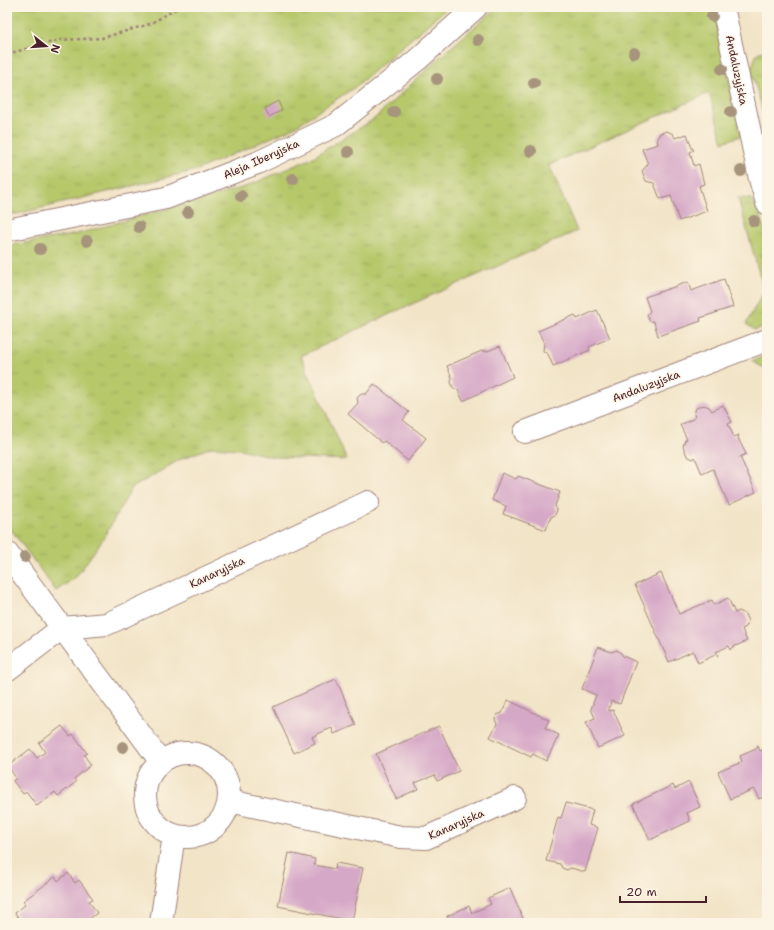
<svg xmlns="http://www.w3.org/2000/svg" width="774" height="930" viewBox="0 0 774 930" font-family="'Shantell Sans',sans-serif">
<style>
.grass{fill:url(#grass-tufts);stroke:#80744b}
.building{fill:#d6a8c7}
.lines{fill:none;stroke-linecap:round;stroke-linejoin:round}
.minor-casing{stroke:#9e8279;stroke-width:24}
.path{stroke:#9e8279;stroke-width:2.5;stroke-dasharray:3 3;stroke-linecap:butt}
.minor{stroke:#fff;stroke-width:22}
.tree{fill:#a7947c}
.labels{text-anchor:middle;stroke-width:3;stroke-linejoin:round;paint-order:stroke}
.street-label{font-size:11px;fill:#4a1f2b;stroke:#fcf5e5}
</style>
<defs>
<pattern id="grass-tufts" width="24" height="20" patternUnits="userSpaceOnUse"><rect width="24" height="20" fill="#b6c86b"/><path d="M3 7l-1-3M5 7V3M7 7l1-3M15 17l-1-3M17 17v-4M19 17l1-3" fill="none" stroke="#9eab5d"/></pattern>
</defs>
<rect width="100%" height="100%" fill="#fcf5e5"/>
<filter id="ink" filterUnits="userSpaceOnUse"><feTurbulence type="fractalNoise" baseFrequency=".025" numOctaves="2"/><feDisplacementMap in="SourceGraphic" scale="8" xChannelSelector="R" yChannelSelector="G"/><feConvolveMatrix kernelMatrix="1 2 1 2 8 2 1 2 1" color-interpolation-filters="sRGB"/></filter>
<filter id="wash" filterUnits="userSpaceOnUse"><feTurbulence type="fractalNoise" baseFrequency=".012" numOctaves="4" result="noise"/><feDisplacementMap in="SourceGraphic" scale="16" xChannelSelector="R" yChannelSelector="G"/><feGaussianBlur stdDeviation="0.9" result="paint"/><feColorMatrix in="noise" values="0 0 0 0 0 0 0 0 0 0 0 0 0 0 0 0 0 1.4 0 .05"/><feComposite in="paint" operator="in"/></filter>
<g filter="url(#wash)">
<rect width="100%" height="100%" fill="#f2e4c7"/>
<path class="grass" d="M7,7H448L355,87L293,128L197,170L17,214H7Z
M498,7H713L741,136L723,142L709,93L549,165L577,231L394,312L301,356L347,460L274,457L240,449L211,447L179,460L132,488L103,539L76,577L56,591L7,524V246L77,234L245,187L310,159L374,119L441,56Z
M767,50V127L751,69L757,53Z
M738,198L751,199L761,215L767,240V326L755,330L746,324L764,291Z
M767,355V370L752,361Z"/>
<g id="blocks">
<path class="building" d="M278,101L282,110L269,117L265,108Z
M667,131L673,134L675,138L687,134L692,148L694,150L690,152L694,166L699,164L704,184L699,186L707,211L679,221L671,196L660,199L654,183L646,181L642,171L648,164L642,149L658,144L657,139L660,133Z
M724,279L733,307L700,318L701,321L658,336L654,322L649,320L647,315L650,311L645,297L688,282L691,291Z
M597,310L610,338L589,347L590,350L553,366L548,354L543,351L544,343L538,331L575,315L577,319Z
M500,346L513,377L463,401L458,390L453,388L451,382L452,378L447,366L484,350L485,352Z
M374,384L409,412L403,420L426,438L408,461L384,441L382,443L348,414L358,403L357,398L361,394H366Z
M704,405L709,407L712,411L723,405L732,422L728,424L734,437L739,435L738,438L746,454L740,457L756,492L729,505L713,469L702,474L695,457L693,459L687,456L683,446L685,440L687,439L680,425L695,418L694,414L696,408Z
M502,473L516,479L518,476L560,492L555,506L557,510L555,515L551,517L546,530L503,514L506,506L492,500Z
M661,573L679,614L712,600L714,605L728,598L735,613L739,611L745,614L748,621L746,627L742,629L747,641L733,647L731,650L729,646L716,652L718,656L715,655L698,663L693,651L669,662L635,585Z
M598,647L611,652L617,650L621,653L623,656L636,662L620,704L611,701L609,709V711L613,710L625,736L598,748L586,722L595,718L591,709L596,695L582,689Z
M336,679L356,725L334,734L332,728L322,732L312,737L315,743L294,753L273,707Z
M508,700L549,720L545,728L559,735L546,761L533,754L531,757L490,737L497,724L495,719L497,715L502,713Z
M62,726L70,736L73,734L87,753L84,755L91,765L74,779L76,782L58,796L55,792L37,806L26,791L23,794L13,781L16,778L8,766L30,749L37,758L45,752L39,743Z
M439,726L459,771L437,781L435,775L415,783L418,789L396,799L376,754Z
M758,746L760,751L767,748V795L759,799L754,789L730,799L718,772L742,762L740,756L756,749Z
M689,782L700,807L687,813L690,821L650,840L633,804L673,785L675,789Z
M566,803L593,810L589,825L598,828L585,872L571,868L567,870L562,868L560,864L546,861L558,817L561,818Z
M289,853L315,859L314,865L335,869L336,863L363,868L352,921L278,906Z
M68,873L75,883L79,880L93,899L89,901L97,913L84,923H70L68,920L65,923H22L15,913L25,905L23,901L55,877L58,881Z
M510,888L525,923H450L447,916L469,906L472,913L491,904L488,898Z"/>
</g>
</g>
<g filter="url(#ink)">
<use href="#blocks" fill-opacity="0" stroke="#9e8279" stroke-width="1"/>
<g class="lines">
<defs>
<path id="minor" d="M723,7L760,179L767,203
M7,230L166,198L257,163L336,125L417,60L476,7
M525,432L767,340
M7,553L161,762
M7,670L62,628L107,624L368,502
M145 795a42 42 0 1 1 84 0a42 42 0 1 1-84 0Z
M229,801L401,837L426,838L515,798
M161,923L174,835"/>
</defs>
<use href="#minor" class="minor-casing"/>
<path class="path" d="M7,54L60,40L102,38L150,24L179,7"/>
<use href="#minor" class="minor"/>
</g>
<g class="tree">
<circle cx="712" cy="16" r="6"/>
<circle cx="478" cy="40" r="6"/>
<circle cx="634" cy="53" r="6"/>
<circle cx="722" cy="69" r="6"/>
<circle cx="437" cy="79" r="6"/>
<circle cx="534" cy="83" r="6"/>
<circle cx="394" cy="112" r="6"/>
<circle cx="731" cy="112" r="6"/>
<circle cx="531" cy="151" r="6"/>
<circle cx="348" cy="152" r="6"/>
<circle cx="741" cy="171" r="6"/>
<circle cx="293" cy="179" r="6"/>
<circle cx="241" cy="196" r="6"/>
<circle cx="188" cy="212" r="6"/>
<circle cx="754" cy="221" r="6"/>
<circle cx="139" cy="227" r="6"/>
<circle cx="87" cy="241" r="6"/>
<circle cx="40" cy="249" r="6"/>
<circle cx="25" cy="557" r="6"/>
<circle cx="123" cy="747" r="6"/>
</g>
</g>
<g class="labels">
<g class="street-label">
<text transform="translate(737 70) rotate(78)" y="4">Andaluzyjska</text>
<text transform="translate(261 159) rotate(-24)" y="4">Aleja Iberyjska</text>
<text transform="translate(646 386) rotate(-21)" y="4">Andaluzyjska</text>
<text transform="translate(217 572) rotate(-25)" y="4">Kanaryjska</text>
<text transform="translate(456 824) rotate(-24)" y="4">Kanaryjska</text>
</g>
</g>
<rect width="774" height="930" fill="none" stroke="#fcf5e5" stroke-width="24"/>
<g transform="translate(46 46) rotate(107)" stroke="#fcf5e5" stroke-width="3" paint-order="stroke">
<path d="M0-3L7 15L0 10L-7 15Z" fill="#4a1f2b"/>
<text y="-6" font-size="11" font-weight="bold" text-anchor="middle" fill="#4a1f2b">N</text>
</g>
<path d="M620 896v6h86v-6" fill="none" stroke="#4a1f2b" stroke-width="2"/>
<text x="626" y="896" font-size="12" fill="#4a1f2b" stroke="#fcf5e5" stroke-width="3" paint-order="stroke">20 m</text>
</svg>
